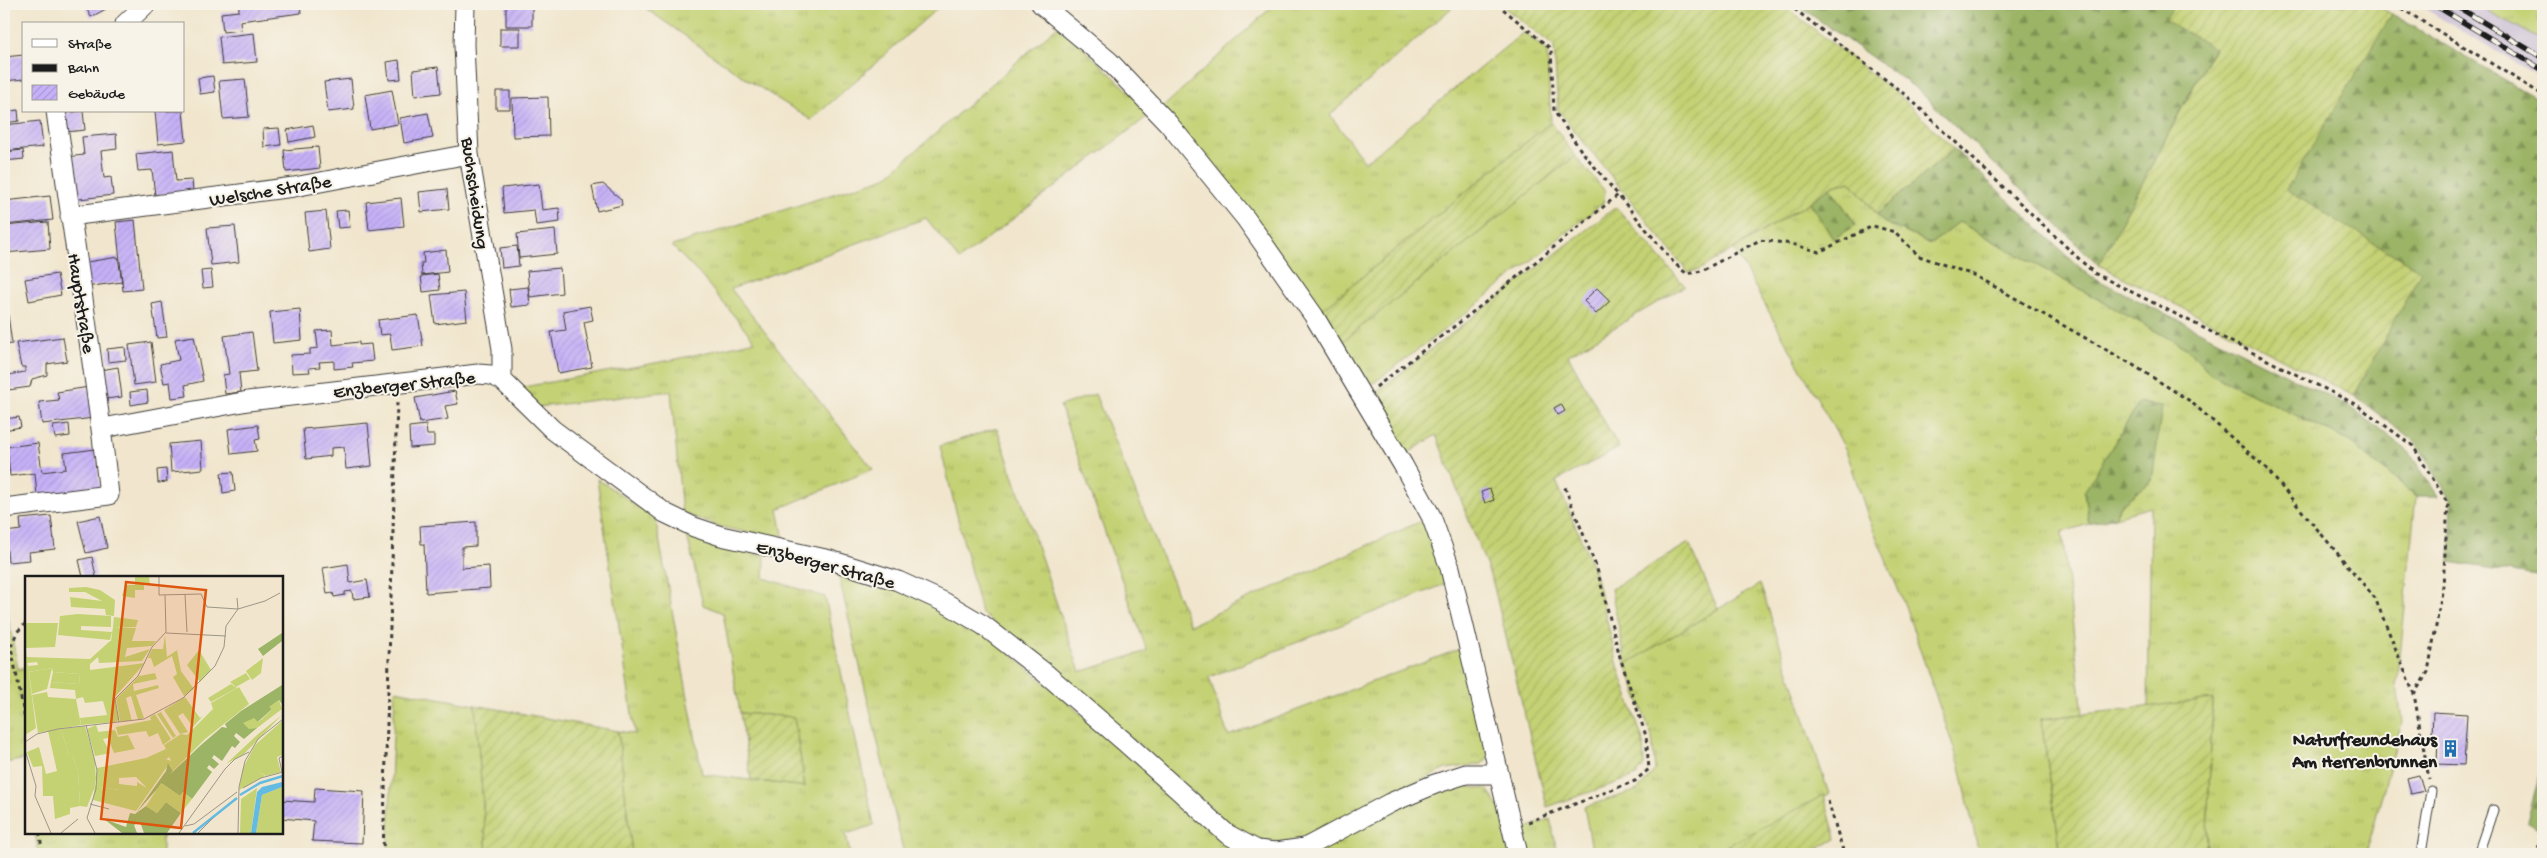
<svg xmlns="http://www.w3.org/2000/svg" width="2547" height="858" viewBox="0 0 2547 858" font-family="'Gochi Hand',sans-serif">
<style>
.railway{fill:#cabfd6}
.grass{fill:url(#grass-tufts);stroke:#707748}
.forest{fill:url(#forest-firs);stroke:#5c6841}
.garden{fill:url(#garden-furrows);stroke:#707748}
.building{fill:url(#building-hatch)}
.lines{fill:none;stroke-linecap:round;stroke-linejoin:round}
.service-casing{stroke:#3c3a37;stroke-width:11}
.minor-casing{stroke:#3c3a37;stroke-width:21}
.path{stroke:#3c3a37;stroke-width:3;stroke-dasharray:4 4;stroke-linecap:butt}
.service{stroke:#fff;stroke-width:9}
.minor{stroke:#fff;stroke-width:19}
.rail-casing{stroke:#1c1c1c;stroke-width:5.5}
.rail{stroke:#f7f3e8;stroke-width:4;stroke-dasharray:11;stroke-linecap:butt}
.labels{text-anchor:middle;stroke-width:4;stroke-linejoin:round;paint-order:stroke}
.street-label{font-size:19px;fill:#1c1c1c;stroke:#f7f3e8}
.poi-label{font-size:19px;font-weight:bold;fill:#1c1c1c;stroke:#f7f3e8;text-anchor:end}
.inset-river{fill:none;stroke:#64bbe1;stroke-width:2.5}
.inset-road{fill:none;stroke:#9c9586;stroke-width:1}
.view{fill:#de560d;fill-opacity:0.15;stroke:#de560d;stroke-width:2.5}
.inset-edge{fill:none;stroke:#1c1c1c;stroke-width:2.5}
</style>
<defs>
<pattern id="grass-tufts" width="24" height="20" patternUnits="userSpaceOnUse" patternTransform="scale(1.25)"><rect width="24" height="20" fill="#c4d274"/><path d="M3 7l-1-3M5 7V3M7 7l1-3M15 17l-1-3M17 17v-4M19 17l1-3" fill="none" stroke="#a8b464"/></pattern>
<pattern id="forest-firs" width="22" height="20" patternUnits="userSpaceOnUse" patternTransform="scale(1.25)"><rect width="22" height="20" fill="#9bb466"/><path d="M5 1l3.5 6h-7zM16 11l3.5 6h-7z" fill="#7e9253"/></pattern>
<pattern id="garden-furrows" width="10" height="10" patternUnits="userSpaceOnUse" patternTransform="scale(1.25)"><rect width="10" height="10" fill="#c4d274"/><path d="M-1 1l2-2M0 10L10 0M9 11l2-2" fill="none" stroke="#a8b464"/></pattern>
<pattern id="building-hatch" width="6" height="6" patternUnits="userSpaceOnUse" patternTransform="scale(1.25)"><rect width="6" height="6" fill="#c6b1f8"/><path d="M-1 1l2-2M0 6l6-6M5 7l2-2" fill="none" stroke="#aa98d4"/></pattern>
</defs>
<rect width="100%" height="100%" fill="#f7f3e8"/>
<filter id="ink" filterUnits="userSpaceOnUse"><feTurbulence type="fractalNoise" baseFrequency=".02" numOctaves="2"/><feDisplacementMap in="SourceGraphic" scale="10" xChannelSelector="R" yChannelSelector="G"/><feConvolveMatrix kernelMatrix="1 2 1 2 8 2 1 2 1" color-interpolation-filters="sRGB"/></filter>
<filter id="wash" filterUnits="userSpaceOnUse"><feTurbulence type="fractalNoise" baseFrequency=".0096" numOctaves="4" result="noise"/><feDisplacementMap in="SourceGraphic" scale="20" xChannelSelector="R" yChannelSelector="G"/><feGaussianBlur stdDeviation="1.12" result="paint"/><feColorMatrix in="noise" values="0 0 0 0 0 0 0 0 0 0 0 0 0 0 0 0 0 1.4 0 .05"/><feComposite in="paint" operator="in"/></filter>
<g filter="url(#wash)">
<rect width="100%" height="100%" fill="#f1e6cd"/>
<path class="railway" d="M2417,4H2476L2543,41V79Z"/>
<path class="grass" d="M649,4H942L811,120L745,78L644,7Z
M1275,4H1456L1330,115L1365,162L1524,32L1547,51L1551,122L1317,314L1162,108Z
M2476,4H2543V41Z
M1059,25L1152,113L959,260L926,218L731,289L873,469L778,509L784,540L721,527L682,513L671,391L538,407L518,388L677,359L755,341L701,276L672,246L886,177Z
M1575,156L1605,191L1603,203L1465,314L1367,388L1337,346Z
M1850,181L1883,222L1931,244L1959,222L2188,349L2211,374L2349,441L2416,496L2397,686L2402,722L2366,854H2206L2213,700L2148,707L2151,507L2115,517L2120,505L2152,481L2084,492L2089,524L2062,532L2083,714L2041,719L2061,854H1979L1960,766L1905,606L1869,519L1846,450L1734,249L1810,202L1833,239L1856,225L1830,187Z
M1095,394L1190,625L1426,519L1448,583L1209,677L1228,736L1465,647L1490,755L1482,764L1445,769L1314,832L1285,843L1254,839L1226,821L1054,670L981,613L940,446L997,428L1080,672L1147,651L1060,406Z
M597,479L655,517L702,774L805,787L794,717L740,713L723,613L703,605L686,531L765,556L764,578L825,597L874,825L846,834L850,854H632L618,731L635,734Z
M837,569L928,600L995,640L1243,854H904Z
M1760,584L1829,794L1712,854H1593L1584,807L1638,790L1655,770L1652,737L1626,664Z
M6,607L18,669L26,667V759L4,763V608Z
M395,690L475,705L487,854H388Z
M1460,786L1487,789L1501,810L1509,854H1298L1423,796Z
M1550,819L1558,854H1524L1521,836L1524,829Z
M35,832H162V854H38Z"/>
<path class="forest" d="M1796,4H2175L2166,20L2214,47L2099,265L1917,89Z
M2392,14L2543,102V432L2533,437L2543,461V577L2450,562L2452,502L2416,442L2354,396L2420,271L2285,190Z
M1954,149L2088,275L2352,408L2409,452L2438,496H2416L2349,441L2211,374L2188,349L1959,222L1931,244L1883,222L1877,214Z
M1830,187L1856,225L1833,239L1810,202Z
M2139,403L2162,406L2152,481L2120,505L2115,517L2089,524L2084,492Z
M2543,764V827L2541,830L2527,821Z"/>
<path class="garden" d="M1500,4H1782L1901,97L1954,149L1877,214L1850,181L1830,187L1810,202L1699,270L1688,272L1558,110L1554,46Z
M2175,4H2374L2392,14L2286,190L2421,271L2354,396L2099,265L2214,48L2165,20Z
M1551,122L1575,156L1337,346L1317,314Z
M1616,207L1685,286L1568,355L1619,448L1556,481L1594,569L1618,666L1643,741L1644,765L1636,776L1547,807L1493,583L1436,435L1404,456L1371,400L1372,395Z
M1689,543L1718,609L1626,664L1611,589Z
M2213,699L2206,854H2061L2041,719Z
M475,705L618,731L632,854H487Z
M740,713L794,717L805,787L751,780Z
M1824,795L1836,839L1809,854H1712Z"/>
<g id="blocks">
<path class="building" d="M84,4H115L91,17Z
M249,4H300L301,13L240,21L241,30L223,32L221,13L239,11V5Z
M506,4H532V26H506Z
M500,28H520V46H500Z
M254,33L257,62L222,65L219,37Z
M24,55V79L4,81V57Z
M399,60L401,79L389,80L387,62Z
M438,67L441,93L415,96L413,70Z
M213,76L215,92L200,94L198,78Z
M245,79L249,117L223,119L219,81Z
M351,79L354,109L328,112L324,82Z
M392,90L398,124L370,129L365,95Z
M496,91H510V109H496Z
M548,97L549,136L513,137L512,98Z
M18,110L19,121L4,123V112Z
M83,111L85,130L66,132L64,113Z
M155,111H183L186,141L158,144Z
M428,113L433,138L404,143L400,118Z
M40,121L43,147L4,151V125Z
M313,125L315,137L289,142L287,130Z
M279,128L281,145L264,147L263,129Z
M116,134L117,149L101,151L104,178L111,177L113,195L71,200L67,157L84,155L82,137Z
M318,147L320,168L286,172L284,150Z
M23,150L24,159L4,161V152Z
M173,150L176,181L192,180L193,192L155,195L152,170L138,171L136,154Z
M539,184L542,210L559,208L560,222L536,225L534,210L504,213L502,188Z
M603,184L621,199L622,205L597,211L592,186Z
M447,189L449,209L421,212L419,192Z
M50,196L53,220L4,225V201Z
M401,198L404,226L369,230L366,202Z
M348,210L350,227L338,228L336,211Z
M326,211L330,249L309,252L305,213Z
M135,220L142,289L123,291L116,222Z
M48,222L50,249L4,253V226Z
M235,226L239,262L211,265L207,228Z
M555,230L557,254L519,258L517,234Z
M517,246L519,266L502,268L500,248Z
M446,250L448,272L422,275L421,263H424L423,253Z
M118,257L122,282L85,287L81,263Z
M560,268L562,293L530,297L527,271Z
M211,270L213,287L203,288L201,271Z
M57,274L61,295L29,301L25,279Z
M438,274L440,290L423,292L421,276Z
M528,287L530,305L511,307L509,289Z
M1597,288L1610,301L1596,314L1584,301Z
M464,292L467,320L435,324L431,295Z
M4,300H6L12,344L4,345Z
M162,302L167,337L157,338L152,304Z
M590,306L593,320L584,322L592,367L558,373L551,332L566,330L563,311Z
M300,309L302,340L273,343L270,312Z
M418,315L423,346L392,350L390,334L380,335L378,320Z
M332,330L333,345L359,342V345L371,344L373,361L352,363L353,367L334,369V361L319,362L320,367L309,368L310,372L292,373L291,355L310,354V349L318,348L316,331Z
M252,332L257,371L239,373L241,392L225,394L223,375L229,374L224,336Z
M194,336L203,381L185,385L187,396L172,398L170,382L164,383L160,364L179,360L175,339Z
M63,337L67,361L47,364V375L32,379L30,387L8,390V375L25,372V367H21L16,343Z
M151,342L156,382L134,385L129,345Z
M125,347L126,360L108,362L107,349Z
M118,367L122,397L105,399L101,370Z
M89,387L94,418L42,424L39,402L59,400L57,392Z
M147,390L148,402L131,405L130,392Z
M455,391L458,404L445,406L448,419L420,423L415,398Z
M1561,404L1565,411L1558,415L1554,408Z
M19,417L21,427L4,430V419Z
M368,423L372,466L346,469L344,447L331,448V456L306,459L303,429Z
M69,424L70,436L55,438L53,426Z
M258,425L260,439L255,440L257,451L231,454L228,429Z
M426,425L427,435H434V446L410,448L409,427Z
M201,441L203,469L171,472L169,444Z
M38,443L42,472L66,469L64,453L96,449L100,489L37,496L35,473L10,476L7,447Z
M166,469L167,482L158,483L157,470Z
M233,472L235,491L223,493L221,473Z
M1490,489L1494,500L1485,503L1481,492Z
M51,516L55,549L29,552L30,560L8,562L5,532L21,530L20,519Z
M100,516L107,548L86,553L78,521Z
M476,522V546L462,547V568L489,566L490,588L426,593L424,544H421L420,526Z
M92,557L96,577H83L79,560Z
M348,564L350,583L367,580L370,597L353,599L352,591L345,592V595L334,597L333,593L327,594L323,568Z
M2433,712L2467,714L2464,765L2437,764L2438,735H2432Z
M2419,775L2424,791L2411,794L2407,778Z
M315,788L364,791L362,843L312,841L314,821L281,818V800L314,802Z"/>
</g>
</g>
<g filter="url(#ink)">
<use href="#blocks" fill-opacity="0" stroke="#3c3a37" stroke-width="1"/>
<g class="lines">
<defs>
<path id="service" d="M2421,854L2431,791
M2478,854L2493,810"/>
<path id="minor" d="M465,4L464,45L469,154L502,349V380
M1041,4L1109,61L1168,123L1246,219L1314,316L1403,465L1431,516L1450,568L1518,854
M125,24L146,4
M70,216L294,187L469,154
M103,428L248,401L478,374L491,375L502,380L553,430L665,513L694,527L721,536L830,560L898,581L944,602L983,625L1045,673L1126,743L1227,834L1257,850L1276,852L1305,848L1390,803L1435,784L1466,774H1499
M4,508L109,495C95,367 73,239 56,111"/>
</defs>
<use href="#service" class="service-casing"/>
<use href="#minor" class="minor-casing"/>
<path class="path" d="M1497,4L1551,49L1554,111L1580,149L1618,195
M1788,4L1908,97L2094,273L2357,405L2413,446L2448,504L2443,586L2428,672L2414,694
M2394,4L2543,95
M1376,387L1496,294L1618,195L1674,263L1687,274L1701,271L1760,240L1792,244L1819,252L1873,226L1895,232L1919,256L1976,276L2133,365L2190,401L2265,467L2375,598L2414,694L2429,779
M26,623L17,632L11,647L26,724
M1828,801L1844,854
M1528,822L1635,781L1649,769L1646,736L1620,657L1597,569L1564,485
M40,832L42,854
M383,854L397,402
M2533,854L2543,841"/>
<use href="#service" class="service"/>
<use href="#minor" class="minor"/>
<defs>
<path id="rail" d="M2433,4L2543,70
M2453,4L2543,58"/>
</defs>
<use href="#rail" class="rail-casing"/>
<use href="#rail" class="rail"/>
</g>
</g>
<defs>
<symbol id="building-bare" viewBox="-9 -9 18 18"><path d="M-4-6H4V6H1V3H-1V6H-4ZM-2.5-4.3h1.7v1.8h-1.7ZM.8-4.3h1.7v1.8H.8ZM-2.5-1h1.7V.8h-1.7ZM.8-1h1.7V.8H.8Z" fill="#1f6fb2" stroke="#f7f3e8" stroke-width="2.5" paint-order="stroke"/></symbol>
</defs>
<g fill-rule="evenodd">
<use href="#building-bare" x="2438" y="736" width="25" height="25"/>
</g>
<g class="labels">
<g class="street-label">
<text transform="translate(270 189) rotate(-9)" y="7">Welsche Straße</text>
<text transform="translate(477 193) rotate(82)" y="7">Buchscheidung</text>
<text transform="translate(83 303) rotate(81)" y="7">Hauptstraße</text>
<text transform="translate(404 383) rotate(-6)" y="7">Enzberger Straße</text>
<text transform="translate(826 563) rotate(15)" y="7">Enzberger Straße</text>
</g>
<g class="poi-label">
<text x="2437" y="745">Naturfreundehaus<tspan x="2437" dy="22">Am Herrenbrunnen</tspan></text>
</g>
</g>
<g transform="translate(25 576)">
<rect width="258" height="258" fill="#f1e6cd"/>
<path d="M110,0H124L125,9H119V14H110V22L97,20L100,9H110ZM61,11L75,14L90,24L89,40L81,39L80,33L46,31L45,21L77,25L60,16H44V12ZM53,38L86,40V51L56,50V54L87,56L85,64L33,59L35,40ZM89,41L113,44L111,51H88ZM140,59L142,81L152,74L156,95L169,113L159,120L148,101L152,98L147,80L129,91L126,82H123L127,73H138ZM85,65H131L127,70L102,72L100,81L125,73L117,85L74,87L73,81L65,88V94L120,87L89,122L94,143L91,146L56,149L55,142L82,139L78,125L60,127L58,121L51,123L50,114L25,112L26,106L54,108L55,98L28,96L27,92L3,96L2,90L13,89L12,86L2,87L1,81L65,83ZM174,74L186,94L175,106L162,89ZM238,82L236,97L227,104L221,95ZM130,97L132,103L108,108L109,115L133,109L134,112L111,119L119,142L113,144L106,120L101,122L107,145H95L91,123L114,100ZM206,108L212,112L186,126L183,122ZM160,121L175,142L178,140L168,151L158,137L153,140L163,156L155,158L139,134ZM136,136L151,160L148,162L132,138ZM257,139L219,178L201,188L232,159ZM257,145V179L252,181L256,196L241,200L233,195L240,200L214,214L218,192L230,169ZM60,150L70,185L71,208L62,231L55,230L53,194L47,179H44L36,153ZM90,154L93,161L103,159L110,173L89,177L83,162L78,163L85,177L81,178L73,156ZM141,173L145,181L141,183L146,185L111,235L68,224L72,192L121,182ZM94,198V202L111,201L122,212L112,206V210L94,208V214L75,211V201ZM257,211V257H231L237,219ZM232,212L226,257H215L216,223Z" fill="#c4d274" fill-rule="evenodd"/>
<path d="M257,57V65L238,80L233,73ZM257,109V128L254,124L245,131L247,133L227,151L232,152L219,163L211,157L209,160L215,166L210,172L207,170L197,185L189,179L187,182L194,188L189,193L184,189L182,192L187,196L167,223L158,216L155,220L136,207L176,169L197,151L202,152L200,148L216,135ZM143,187L148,195L111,237L141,195ZM141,226L156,237L142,257H119L115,246L109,249L112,257H97L79,243L101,251L105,237L110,238L121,230L132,237Z" fill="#9bb466"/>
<path d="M0,47H33L30,71L1,72ZM88,51L111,52L107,65H86ZM1,75L11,152L0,159V76ZM27,92L22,113L7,118L4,96ZM28,96L55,98L54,108L26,106ZM221,97L225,103L211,111L205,106ZM214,111L224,128L180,163L148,195L143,187L146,185L139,169L156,158L162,159L188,133L186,127ZM22,116L23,121L51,123L56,149L13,157L7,119ZM254,124L257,133L232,152L224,153L218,147L229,142L233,146L237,143L247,133L244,131ZM130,138L146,163L138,169L133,157L124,161L121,155L93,159L91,151L126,144L125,141ZM71,149L81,178L70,180L62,153ZM36,153L44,179H47L53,194L55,230L45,232V238L30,243L28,220H18L17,190L8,191L2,176L14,171L21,198L32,195L23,155ZM74,198H94V214L75,211ZM136,207L155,220L158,216L167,223L156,237L141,226L132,237L121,230Z" fill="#c4d274"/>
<path d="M257,206V211L237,219L231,257H226L232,216L237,211Z" fill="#64bbe1"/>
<path class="inset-river" d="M215,219L235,207L258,200M168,257L212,222"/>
<path class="inset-road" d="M134,0V19L176,18L182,31L213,33M160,18L162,56M213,33L240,25L255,17M141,57L201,60M94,146L90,123L113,100L127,71L141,56L140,19M61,149L72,194L71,213L62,242L70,257M0,166L12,158L33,153L119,143L158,122L190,90L199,71L201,50L213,33L212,22M0,174L11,210L10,220L26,257M257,196L254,182L258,180M218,212L236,202L258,196M65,228L84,233M160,250L169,248L212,216M36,257L53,243M154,257L200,193L210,183L224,176M173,257L188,242M213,257L214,211L220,185L233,163L258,143"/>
<path class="view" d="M101,6L181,14L156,252L76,243Z"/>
<rect width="258" height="258" class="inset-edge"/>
</g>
<rect width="2547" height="858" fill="none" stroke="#f7f3e8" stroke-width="20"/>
<rect x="22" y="22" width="162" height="90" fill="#f7f3e8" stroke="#9f9d96"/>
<rect x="32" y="39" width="25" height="8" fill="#ffffff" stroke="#9f9d96"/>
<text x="68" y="48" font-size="15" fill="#1c1c1c">Straße</text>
<rect x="32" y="64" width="25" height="8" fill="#1c1c1c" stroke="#9f9d96"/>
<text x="68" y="72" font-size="15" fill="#1c1c1c">Bahn</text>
<rect x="32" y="85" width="25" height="15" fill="url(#building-hatch)" stroke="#9f9d96"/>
<text x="68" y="98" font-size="15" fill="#1c1c1c">Gebäude</text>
</svg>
